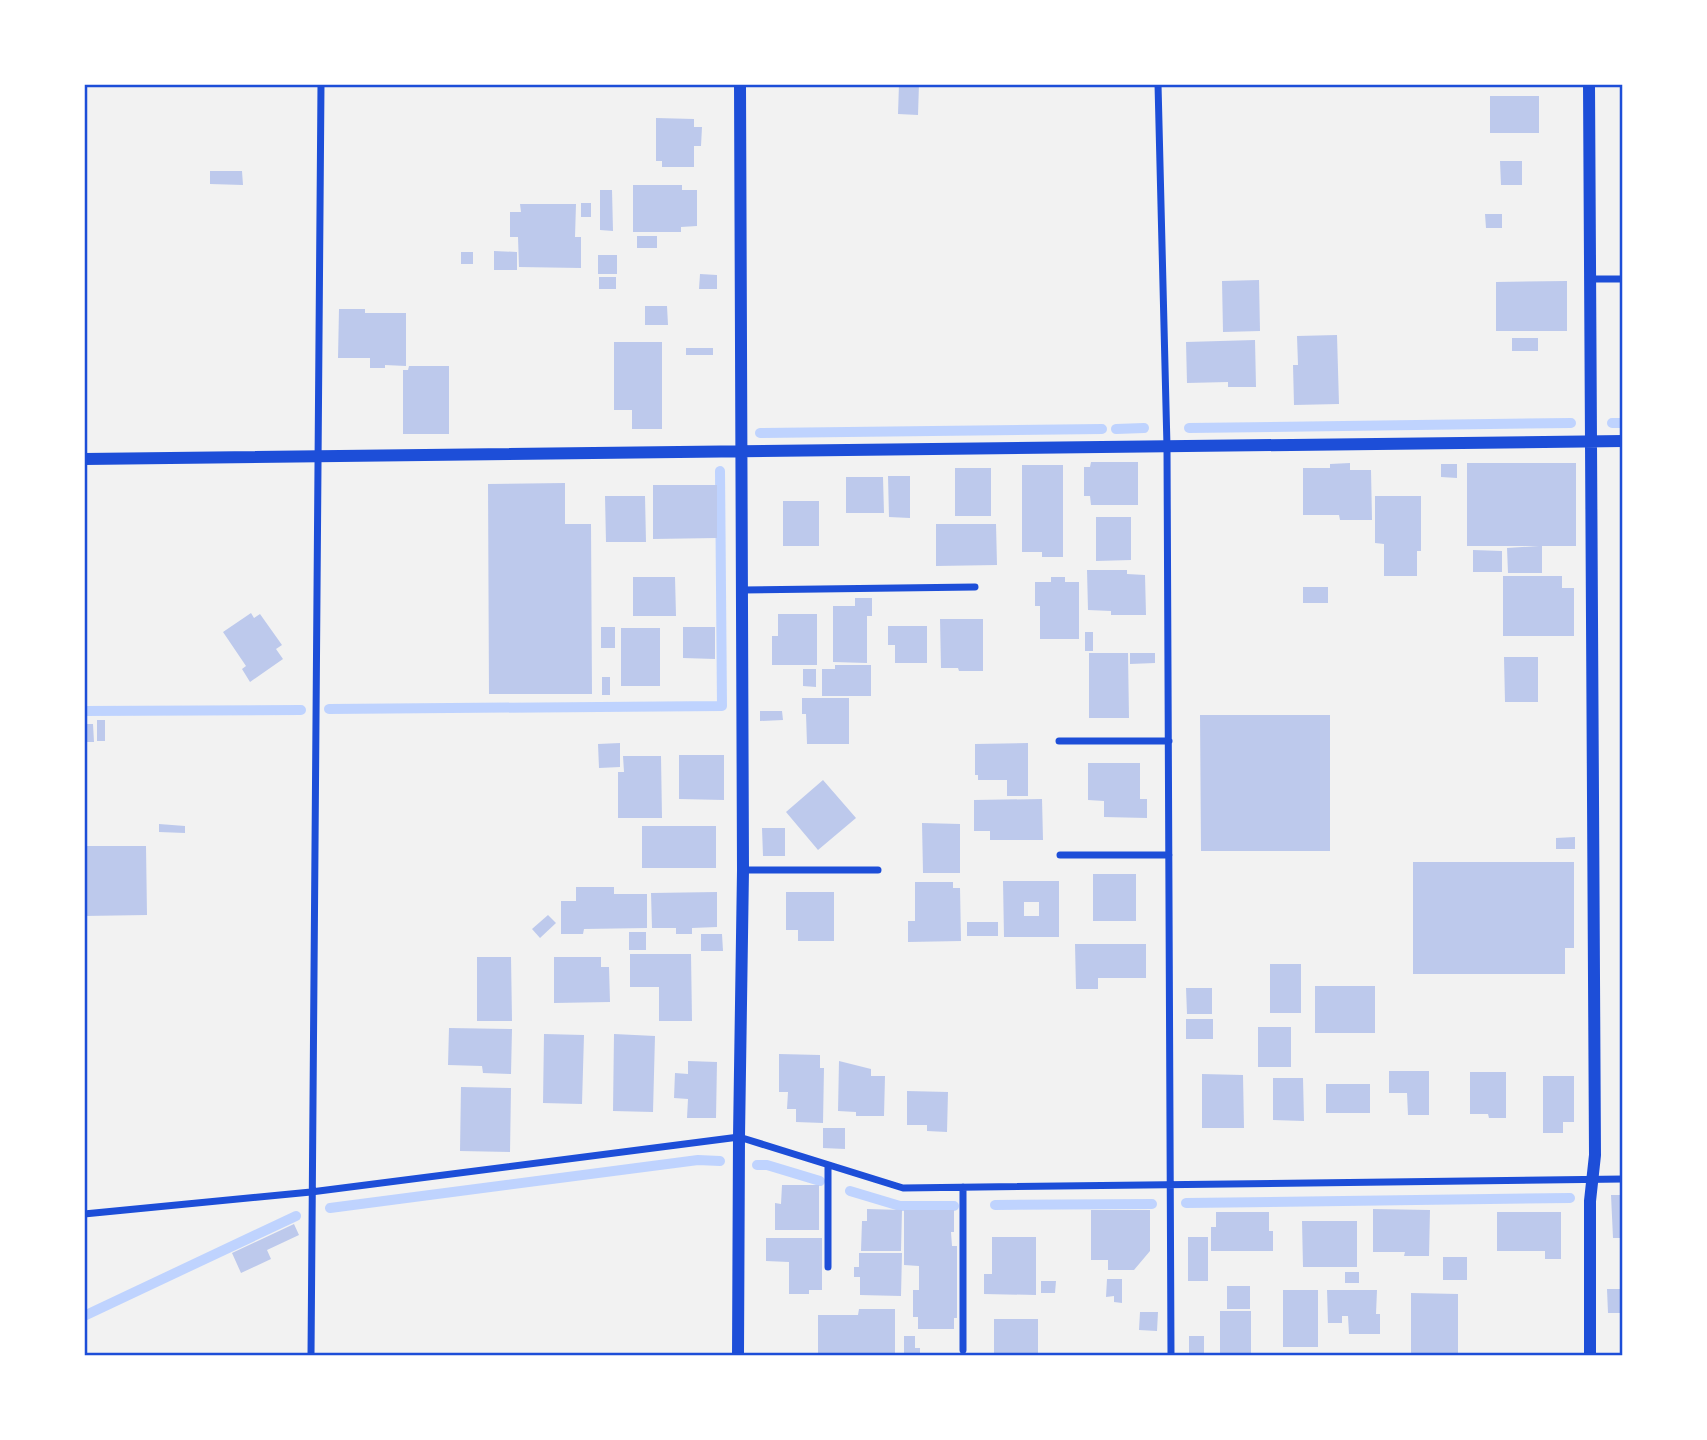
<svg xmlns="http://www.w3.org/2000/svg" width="1707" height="1440" viewBox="0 0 1707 1440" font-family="Karla,sans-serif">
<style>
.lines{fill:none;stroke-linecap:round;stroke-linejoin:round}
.stream{stroke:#bfd3fe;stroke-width:10}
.building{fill:#bdc9ec;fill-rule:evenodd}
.minor{stroke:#1d4ed8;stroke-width:7}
.tertiary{stroke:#1d4ed8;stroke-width:12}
.neatline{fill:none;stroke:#1d4ed8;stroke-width:2.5}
</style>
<rect width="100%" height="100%" fill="#f2f2f2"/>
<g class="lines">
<path class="stream" d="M1612,423H1623
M1189,428L1571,423
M1116,429L1144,428
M760,433L1102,429
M329,709L722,706L720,471
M84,711L301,710
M757,1165H767L820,1181
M850,1191L900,1206H954
M1186,1203L1570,1198
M995,1205L1152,1204
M330,1208L698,1160L720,1161
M84,1316L296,1216"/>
</g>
<path class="building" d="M899,84H919L918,115L898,114Z
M1490,96H1539V133H1490Z
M656,118L694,119V127H702L701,146H694V167H662V161H656Z
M1500,161H1522V185H1501Z
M210,171H242L243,185L210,184Z
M633,185H682V190H697V226L681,227V232H633Z
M600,190H612L613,231L600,230Z
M581,203H591V217H581Z
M520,204H576L575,237H581V268L519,267L518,237H510V212H521Z
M1485,214H1502V228H1486Z
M637,236H657V248H637Z
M494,251L517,252V270H494Z
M461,252H473V264H461Z
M598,255H617V274H598Z
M700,274L717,275V289H699Z
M599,277H616V289H599Z
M1259,280L1260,331L1223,332L1222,281Z
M1567,281V331H1496V282Z
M645,306H667L668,325H645Z
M339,309H365V313H406V366L385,365V368H370V358H338Z
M1337,335L1339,404L1294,405L1293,365H1298L1297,336Z
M1512,338H1538V351H1512Z
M1255,340L1256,387H1228V382L1187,383L1186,342Z
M614,342H662V429H632V410H614Z
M686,348H713V355H686Z
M409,366H449V434H403V370H408Z
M1091,462H1138V505H1091L1090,496H1084V467H1090Z
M1350,463V470H1371L1372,520H1340L1339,515H1303V468H1330V464Z
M1467,463H1576V546H1542V573H1508L1507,548L1539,546H1467Z
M1441,464H1457V478L1441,477Z
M1022,465H1063V557H1042V552H1022Z
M955,468H991V516H955Z
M888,476H910V518L889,517Z
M846,477H883L884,513H846Z
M565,483V524H591L592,694H489L488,484Z
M653,485H717V538L653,539Z
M605,496H645L646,542H606Z
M1375,496H1421V551H1417V576H1384V544L1375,543Z
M783,501H819V546H783Z
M1096,517H1131V560L1096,561Z
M936,524H996L997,565L936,566Z
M1473,550L1502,551V572H1473Z
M1087,570H1127V574L1145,575L1146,615H1111V611L1088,610Z
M1503,576H1562V588H1574V636H1503Z
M633,577H675L676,616H633Z
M1051,577H1065V582H1079V639H1040V606H1035V582H1051Z
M1303,587H1328V603H1303Z
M855,598H872V616H867V663L833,662V606H855Z
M251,613L254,618L260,614L282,645L276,649L283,659L250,682L242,669L246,666L223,632Z
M778,614H817V665H772V636H778Z
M940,619H983V671H959L958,668H941Z
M888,626H927V663H895V645H888Z
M601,627H615V648H601Z
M683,627H715V659L683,658Z
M621,628H660V686H621Z
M1085,632H1093V651H1085Z
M1089,653H1128L1129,718H1089Z
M1130,653H1155V663L1130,664Z
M1504,657H1538V702H1505Z
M835,665H871V696H822V669H835Z
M803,669H816V687L803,686Z
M602,677H610V695H602Z
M802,698H849V744H807L806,714H802Z
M760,711H782L783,720L760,721Z
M1200,715H1330V851H1201Z
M97,720H105V741H97Z
M84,724H93L94,742H84Z
M620,743V767L599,768L598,744Z
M1028,743V796H1007V780H978V775H975V744Z
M679,755H724V800L679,799Z
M623,756H661L662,818H618V772H624Z
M1088,763H1140V799H1147V818L1104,817V801L1088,800Z
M823,780L856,818L818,850L786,812Z
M1042,799L1043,840H990V831H974V800Z
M922,823L960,824V873H923Z
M159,824L185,826V833L159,832Z
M642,826H716V868H642Z
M762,828H785V856H763Z
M1575,837V849H1556V838Z
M84,846H146L147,915L84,916Z
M1413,862H1574V948H1565V974H1413Z
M1093,874H1136V921H1093Z
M1003,881H1059V937H1004ZM1024,902H1039V916H1024Z
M915,882H953V888H960L961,941L908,942V921H915Z
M576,887H614V894H647V928L584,929L583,934H561V901H576Z
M717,892V927L692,928V934H676V928H652L651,893Z
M786,892H834V941H798V930H786Z
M548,915L556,923L540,938L532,929Z
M967,922H998V936H967Z
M629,932H646V950H629Z
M701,934H722L723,951H701Z
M1075,944H1146V978H1098V989H1076Z
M630,954H691L692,1021H659V987H630Z
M477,957H511L512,1021H477Z
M554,957H601V967H609L610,1002L554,1003Z
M1270,964H1301V1013H1270Z
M1315,986H1375V1033H1315Z
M1186,988H1212V1014H1187Z
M1186,1019H1213V1039H1186Z
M1258,1027H1291V1067H1258Z
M449,1028L512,1029L511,1074L483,1073L482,1066L448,1065Z
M544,1034L584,1035L582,1104L543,1103Z
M614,1034L655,1036L653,1112L613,1111Z
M779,1054L820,1055V1068H824L823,1123L796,1122V1109H787L788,1092H779Z
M688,1061L717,1062L716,1118H687L688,1099L674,1098L675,1073L688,1074Z
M839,1061L871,1069V1076H885L884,1116H856V1112L838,1111Z
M1389,1071H1429V1115H1408L1407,1093H1389Z
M1470,1072H1506V1118H1489L1488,1114H1470Z
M1202,1074L1243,1075L1244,1128H1202Z
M1543,1076H1574V1122H1563V1133H1543Z
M1273,1078H1303L1304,1121L1273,1120Z
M1326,1084H1370V1113H1326Z
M461,1087L511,1088L510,1152L460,1151Z
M907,1091L948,1092L947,1132L927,1131V1125H907Z
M823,1128H845V1149L823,1148Z
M782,1185H819V1230H775V1203L781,1204Z
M1611,1195H1623V1241H1620V1238H1613Z
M867,1209L902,1210L901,1251H861L862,1221H867Z
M1373,1209L1430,1210L1429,1256H1404L1405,1252H1373Z
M904,1210H954V1232H951L952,1246H957V1318H954V1329H918V1317H913V1290H919V1266L904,1265Z
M1091,1210H1150V1251L1134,1270H1108V1260H1091Z
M1216,1212H1269V1231H1273V1251H1211V1227H1216Z
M1497,1212H1561V1259H1545V1251H1497Z
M1302,1221H1357V1267H1303Z
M294,1224L299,1235L267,1250L271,1259L241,1273L232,1253Z
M992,1237H1036V1295L984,1294V1274H992Z
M1188,1237H1208V1281H1188Z
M766,1238H822V1290H809V1294H789V1262L766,1261Z
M859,1253H902L901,1296L860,1295V1277H854V1267H859Z
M1443,1257H1467V1280H1443Z
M1345,1272H1359V1283H1345Z
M1107,1279H1122V1303L1114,1302V1296L1106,1297Z
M1041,1281H1056L1055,1293H1041Z
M1227,1286H1250V1309H1227Z
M1607,1289H1623V1313H1608Z
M1283,1290H1318V1347H1283Z
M1327,1290H1377L1376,1314H1380V1334H1349L1348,1316H1342V1323H1328Z
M1411,1293L1458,1294V1356H1411Z
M859,1309H895V1356H818V1315H858Z
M1220,1311H1251V1356H1220Z
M1140,1312H1158L1157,1331L1139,1330Z
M994,1319H1038V1356H994Z
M904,1336H915V1348H920V1356L904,1355Z
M1189,1336H1204V1356H1189Z"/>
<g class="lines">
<path class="minor" d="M1158,84L1167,447L1171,1356
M1590,279H1623
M742,590L975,587
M1059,741H1169
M1060,855H1169
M743,870H878
M84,1214L311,1192L739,1137L903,1188L1623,1179
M828,1267V1165
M963,1350V1187
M311,1356L321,84"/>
<path class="tertiary" d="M1589,84L1595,1155L1590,1201V1356
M84,459L1623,441
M738,1356L739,1137L743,870L740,84"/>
</g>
<rect width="1707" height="1440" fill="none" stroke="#ffffff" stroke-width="172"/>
<rect x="86" y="86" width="1535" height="1268" class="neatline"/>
</svg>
